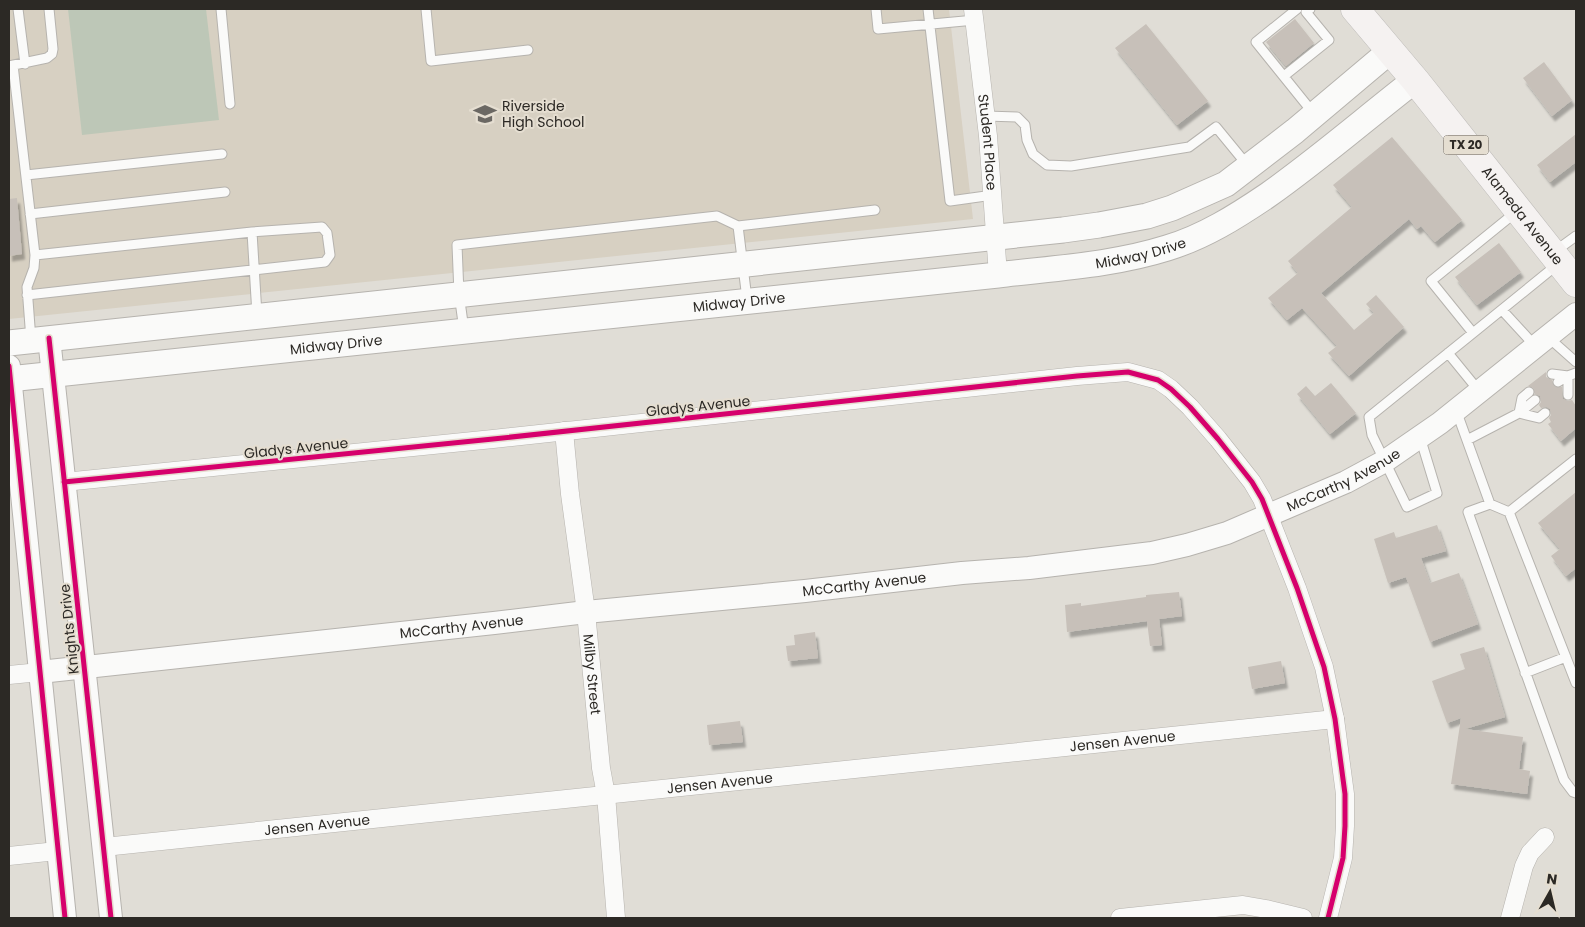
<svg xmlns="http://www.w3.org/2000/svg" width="1585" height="927" viewBox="0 0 1585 927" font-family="Poppins,sans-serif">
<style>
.built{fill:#d7d0c2}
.park{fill:#bdc7b7}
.building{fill:#c7c0b9;filter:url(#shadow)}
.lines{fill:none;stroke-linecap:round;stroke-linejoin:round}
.service-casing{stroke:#b6b3ae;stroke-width:11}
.minor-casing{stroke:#b6b3ae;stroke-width:19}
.tertiary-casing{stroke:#b6b3ae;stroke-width:24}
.secondary-casing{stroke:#b6b3ae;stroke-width:27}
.primary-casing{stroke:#bebcb9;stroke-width:29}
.service{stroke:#fafaf9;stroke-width:9}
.minor{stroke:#fafaf9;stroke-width:18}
.tertiary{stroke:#fafaf9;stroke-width:22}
.secondary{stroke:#fafaf9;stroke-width:25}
.primary{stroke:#f5f2f1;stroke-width:28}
.cycleway-casing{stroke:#e5ded1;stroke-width:8}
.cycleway{stroke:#d6006c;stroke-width:5}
.labels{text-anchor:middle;stroke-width:4;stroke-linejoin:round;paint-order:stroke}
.shield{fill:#e5ded1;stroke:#645f59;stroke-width:1}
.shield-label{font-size:12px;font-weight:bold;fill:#2c2925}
.poi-label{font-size:14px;fill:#2c2925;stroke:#e5ded1;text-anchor:start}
.street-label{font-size:14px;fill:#2c2925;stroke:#e5ded1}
</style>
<defs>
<filter id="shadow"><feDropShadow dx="3" dy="5.5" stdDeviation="1" flood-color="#0004"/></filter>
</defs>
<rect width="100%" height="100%" fill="#e0ddd6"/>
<path class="built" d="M9,9H949L973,219L9,319Z"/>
<path class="park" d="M68,9H206L219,120L82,135Z"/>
<path class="building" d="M1295,19L1314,43L1286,66L1266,42Z
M1146,24L1208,101L1177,125L1115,48Z
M1544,62L1572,100L1552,116L1523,78Z
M1576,134V162L1550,182L1537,165Z
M1392,137L1462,220L1435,242L1421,226L1417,229L1409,219L1321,293L1354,330L1374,313L1366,304L1376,295L1404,327L1349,376L1328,353L1337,346L1302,308L1287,320L1268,298L1298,273L1288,261L1352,207L1333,185Z
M17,198L22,254L9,256V199Z
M1499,243L1521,272L1477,305L1455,277Z
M1546,372V377L1552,380L1555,387H1562L1563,399L1568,401L1572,400L1576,406V428L1561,441L1548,424L1551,422L1549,418L1551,415L1550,409L1547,407L1541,408L1539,405L1541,402L1540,396L1535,394L1533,388L1528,386Z
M1331,383L1356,413L1330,434L1297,394L1306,386L1315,396Z
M1576,492V568L1566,576L1551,556L1560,549L1538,523Z
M1437,525L1446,551L1421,558L1430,583L1459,573L1478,624L1430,642L1406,577L1388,583L1374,539L1394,532L1396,538Z
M1179,592L1182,616L1159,619L1162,645L1150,646L1147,621L1067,632L1065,605L1081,603V606L1146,597V595Z
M815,632L818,658L788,661L786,646L795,645L794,635Z
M1484,647L1505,717L1465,729L1523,737L1519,769L1530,771L1527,794L1451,784L1461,718L1447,723L1432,681L1465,669L1460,654Z
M1281,661L1285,683L1252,689L1248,667Z
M740,721L743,742L709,745L707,725Z"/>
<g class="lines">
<defs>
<path id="service" d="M18,9L25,64
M221,9L230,104
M426,9L431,61L528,50
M876,9L878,29L975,20
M928,9L950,201L993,195
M1297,9L1256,42L1314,114
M13,65L35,255L34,268L27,287L31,340
M9,66L47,58L52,54L53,49L49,9
M1284,76L1329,40L1306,12L1310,9
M986,116L1017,117L1025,125L1027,140L1033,154L1047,165L1071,166L1189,147L1216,127L1248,166
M26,175L222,154
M1516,212L1431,281L1473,333L1558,264
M30,214L225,192
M738,226L875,210
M252,232L257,315
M1554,252L1576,236
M27,295L325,262L330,255L327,233L322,227L252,232L35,255
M1502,310L1535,346
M464,330L459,294L457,245L717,216L738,226L747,299
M1549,338L1576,362
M1448,353L1479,391
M1552,374L1568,376V395
M1558,382L1568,376L1576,373
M1529,392L1522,398L1519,413L1539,418L1545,413
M1456,410L1490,504
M1420,437L1437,493L1407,507L1372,435L1369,417L1473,333
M1467,440L1519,413L1535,400
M1509,512L1576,459
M1525,673L1566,657
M1576,683L1509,512L1490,504L1468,512L1564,780L1573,792L1576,793"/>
<g id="minor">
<path id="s1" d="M973,9L988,136L998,275"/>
<path id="s2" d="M564,431L570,494L586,612L601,768L606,795L616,918"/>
<path d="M64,482L493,439L1077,376L1128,372L1158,380L1171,389L1190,407L1218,439L1252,482L1262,499L1297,588L1324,667L1335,719L1345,794V826L1343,858L1328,918"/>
<path d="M9,675L40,672"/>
<path id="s3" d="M104,847L1335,719"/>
<path d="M9,856L57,851"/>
<path d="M1120,918L1243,905L1266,909L1303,918"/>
<path d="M1510,918L1524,866L1530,853L1545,837"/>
</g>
<g id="tertiary">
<path d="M49,338L111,918"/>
<path d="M9,366L65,918"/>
<path id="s4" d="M40,672L494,623L586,612L805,591L962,573L1029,568L1152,553L1187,545L1227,533L1346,482L1385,461L1440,423L1576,314"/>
</g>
<g id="secondary">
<path d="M9,343L1063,230L1099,225L1147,216L1172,208L1226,184L1295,131L1390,51"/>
<path id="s5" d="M9,379L998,275C1055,268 1113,265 1167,248C1204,237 1237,216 1268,195C1319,159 1366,118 1415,80"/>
</g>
<g id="primary">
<path id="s6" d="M1355,9L1415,80L1576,283"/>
</g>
</defs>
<use href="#service" class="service-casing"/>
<use href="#minor" class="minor-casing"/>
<use href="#tertiary" class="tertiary-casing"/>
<use href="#secondary" class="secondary-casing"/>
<use href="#primary" class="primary-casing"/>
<use href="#service" class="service"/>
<use href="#minor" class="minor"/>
<use href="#tertiary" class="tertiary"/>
<use href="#secondary" class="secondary"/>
<use href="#primary" class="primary"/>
<defs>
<path id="cycleway" d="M49,338L111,918
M9,366L65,918
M64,482L493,439L1077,376L1128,372L1158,380L1171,389L1190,407L1218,439L1252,482L1262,499L1297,588L1324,667L1335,719L1345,794V826L1343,858L1328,918"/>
</defs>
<use href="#cycleway" class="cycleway-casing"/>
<use href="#cycleway" class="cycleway"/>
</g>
<defs>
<symbol id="school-bare" viewBox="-9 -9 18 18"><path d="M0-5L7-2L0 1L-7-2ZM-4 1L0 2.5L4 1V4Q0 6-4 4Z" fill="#6b6863" stroke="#e5ded1" stroke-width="2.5" paint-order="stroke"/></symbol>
</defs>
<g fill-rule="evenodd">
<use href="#school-bare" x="469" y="98" width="32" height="32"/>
</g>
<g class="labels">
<rect class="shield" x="1443.5" y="135.5" width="45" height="19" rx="4"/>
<g class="shield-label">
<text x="1466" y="149">TX 20</text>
</g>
<g class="poi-label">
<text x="502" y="111">Riverside<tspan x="502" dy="16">High School</tspan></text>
</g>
<g class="street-label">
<text dy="5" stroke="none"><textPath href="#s1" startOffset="134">Student Place</textPath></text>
<text dy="5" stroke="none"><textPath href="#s6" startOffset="266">Alameda Avenue</textPath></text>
<text dy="5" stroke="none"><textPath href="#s5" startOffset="1139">Midway Drive</textPath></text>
<text dy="5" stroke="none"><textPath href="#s5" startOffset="734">Midway Drive</textPath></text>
<text dy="5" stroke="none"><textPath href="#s5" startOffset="329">Midway Drive</textPath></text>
<text transform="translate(698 406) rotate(-6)" y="5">Gladys Avenue</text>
<text transform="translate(296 448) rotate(-6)" y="5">Gladys Avenue</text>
<text dy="5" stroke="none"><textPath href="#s4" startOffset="1324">McCarthy Avenue</textPath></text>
<text dy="5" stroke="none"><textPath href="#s4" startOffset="829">McCarthy Avenue</textPath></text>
<text dy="5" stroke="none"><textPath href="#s4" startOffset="424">McCarthy Avenue</textPath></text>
<text transform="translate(69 629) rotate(-96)" y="5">Knights Drive</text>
<text dy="5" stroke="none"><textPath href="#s2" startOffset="245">Milby Street</textPath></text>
<text dy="5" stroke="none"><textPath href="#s3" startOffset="1024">Jensen Avenue</textPath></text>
<text dy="5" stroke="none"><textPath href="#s3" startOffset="619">Jensen Avenue</textPath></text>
<text dy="5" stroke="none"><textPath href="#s3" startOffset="214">Jensen Avenue</textPath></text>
</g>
</g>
<rect width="1585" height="927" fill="none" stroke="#2c2925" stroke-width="20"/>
<g transform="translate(1550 892) rotate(8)" stroke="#e5ded1" stroke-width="4" paint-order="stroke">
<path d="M0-4L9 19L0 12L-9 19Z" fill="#2c2925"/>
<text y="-8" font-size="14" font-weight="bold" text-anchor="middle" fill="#2c2925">N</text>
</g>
</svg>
